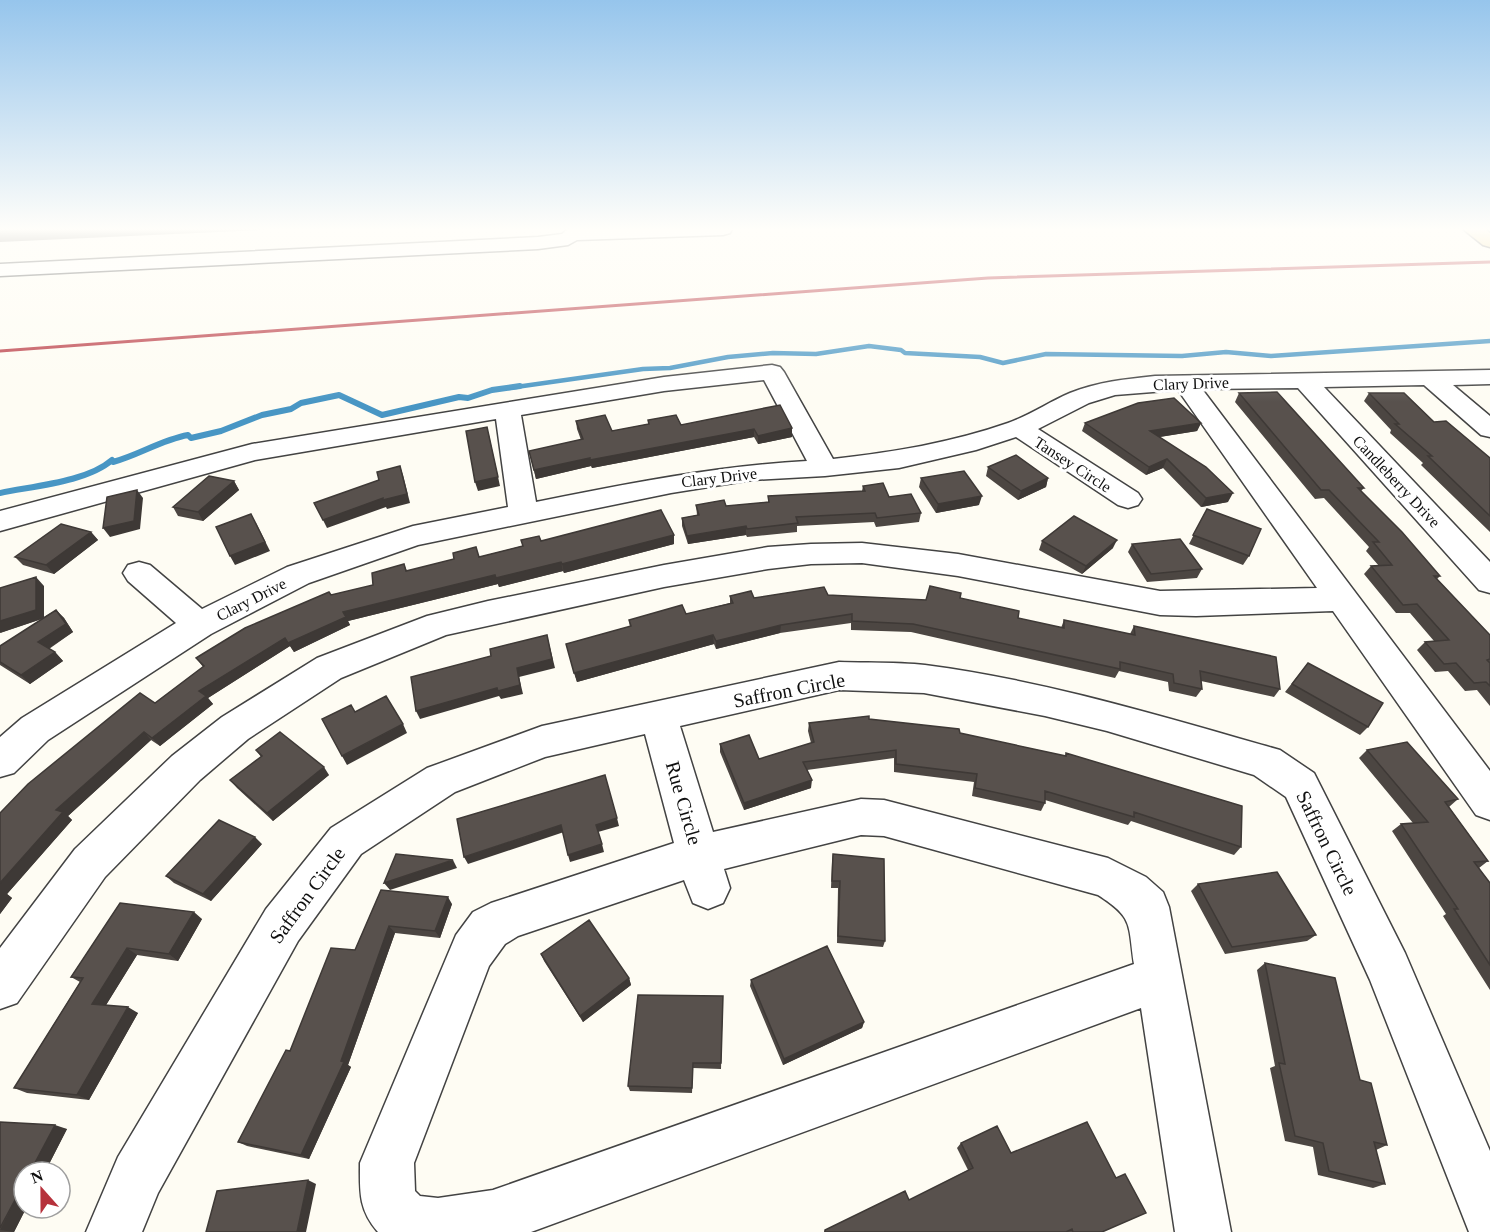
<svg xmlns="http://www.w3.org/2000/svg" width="1490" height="1232" viewBox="0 0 1490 1232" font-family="Georgia,serif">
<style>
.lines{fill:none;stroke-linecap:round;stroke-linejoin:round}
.stream-far1{stroke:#4896c4;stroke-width:4.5}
.stream{stroke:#4896c4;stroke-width:6}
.minor-casing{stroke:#434343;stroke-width:3}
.major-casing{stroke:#212121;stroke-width:3}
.minor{fill:#fff;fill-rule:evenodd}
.major{fill:#eecd73;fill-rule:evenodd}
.rail{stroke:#b6313b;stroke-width:3}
.wall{fill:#4c4642}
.shaded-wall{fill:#3e3936}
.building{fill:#58514d;stroke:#3e3936;stroke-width:1.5}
.labels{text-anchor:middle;stroke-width:6;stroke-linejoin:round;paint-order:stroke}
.street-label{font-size:16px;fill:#101010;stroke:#fff}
.near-street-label{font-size:20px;fill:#101010;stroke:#fff}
</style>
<rect width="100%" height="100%" fill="#fefcf3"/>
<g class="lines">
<path class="stream-far1" d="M509,388L643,369L670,368L728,357L773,353L816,354L869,346L901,350L905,353L980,357L1003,363L1046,354L1182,356L1226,352L1271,356L1490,341"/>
<path class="stream" d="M0,493C33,486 87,482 112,460L113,462C139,455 161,440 188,435L191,438L221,431L262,415L291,409L301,403L339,395L382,415L459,397L468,398L492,390L520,386"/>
<defs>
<path id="minor" d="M568,229H732L730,233L723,235L577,240L568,245L538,249L0,276V264L538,237L562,234Z
M772,365L780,367L784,372L833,459C893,452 951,443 1008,423C1030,415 1049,402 1070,393C1097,382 1126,379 1155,376L1490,370V384L1453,385L1490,416V437L1481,435L1424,385L1324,387L1490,562V593L1479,590L1298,388L1202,389L1490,771V820L1476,815L1333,611L1196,616L1160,615L958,576L862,563L811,564L768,569L664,587L446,635L341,678L248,739L200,780L105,877L17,1003L0,1009V948L75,849L172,756L222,717L317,658L427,616L488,601L664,565L768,547L811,544L862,543L958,554L1160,591L1317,588L1178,390L1115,395L1089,403L1038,429L1138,493L1142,499L1138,505L1128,508L1118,505L1016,437L976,450L899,468L825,476L752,480L671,493L418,545L309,583L211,634L48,740L14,773L0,777V737L22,718L176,623L128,581L123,573L128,565L139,562L150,565L202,609L287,567L413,526L508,507L496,419L255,460L0,531V511L252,444L664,377ZM764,380L807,461C715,466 626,484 536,502L521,415L664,391Z
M839,662C867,663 897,662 925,665C1041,680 1154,714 1266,746L1280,750L1314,773L1405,953L1490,1151V1232H1469L1370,980L1286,797L1254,775L1107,731L1045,716L924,693L839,690L680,726L713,832L861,799L884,800L1108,858L1146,877L1163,892L1169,907L1231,1232H1175L1141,1008L531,1232H378C358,1209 360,1191 360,1163L456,935L473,912L491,903L674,843L645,734L545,757L455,792L361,854L298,941L158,1193L142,1232H86L118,1157L266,909L331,828L427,768L542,726ZM861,835L884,836L1098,895C1134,918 1128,924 1134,964L493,1190L438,1198L420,1196L415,1191L414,1163L489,966L505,944L518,936L684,880L693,903L708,909L723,903L730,888L724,869Z"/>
<path id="major" d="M1463,229H1485L1490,233V247L1483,245Z"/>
</defs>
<use href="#minor" class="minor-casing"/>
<use href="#major" class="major-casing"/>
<use href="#minor" class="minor"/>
<use href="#major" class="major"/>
<path class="rail" d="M0,351L988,278L1490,262"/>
</g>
<path class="wall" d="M0,229H281L0,242Z
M1239,393L1364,488L1361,491L1440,576L1437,579L1490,635V706L1477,690L1465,691L1448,671L1435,672L1417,650L1425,642L1434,641L1410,613H1396L1364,574L1371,566H1379L1366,551L1369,547L1324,498L1315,499L1235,402Z
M1369,393L1434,422L1490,458V532L1421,465L1423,463L1390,433L1391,430L1364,401Z
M648,420L681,425L792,428V437L758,444L754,437L592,468L591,466L536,479L529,451L581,440L577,429L576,421L612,431L648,424Z
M1085,423H1201L1197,431L1160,437L1228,502L1201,507L1163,468L1146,475L1082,431Z
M988,467L1048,478L1046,487L1018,500L986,476Z
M921,478L979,505L936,513L919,487Z
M234,481L239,490L203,521L178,516L173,507Z
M863,486L889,497L921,513L919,522L876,527L874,522L797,526V532L747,537L746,535L688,544L682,526V518L697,515L696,505L726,506L768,502V496L862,491Z
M1207,509L1249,556L1243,565L1189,544Z
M91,532L98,540L54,574L23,565L15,557Z
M674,535V544L564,573L563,571L499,587L498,584L348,621L350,625L294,652L290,646L208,698L213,704L160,746L151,740L68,816L72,820L7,894L12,898L0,914V813L155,703L203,667L196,658L331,595L373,585L404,564L407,571L479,557L541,541Z
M1042,541L1113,548L1082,574L1039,550Z
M1132,544L1202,569L1197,578L1147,582L1128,552Z
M44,586V617L56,610L64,618L73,632L49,649L55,652L63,661L30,684L0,665V646L42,619L0,633Z
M828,595L926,600L960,598L1018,618L1061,628L1064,620L1130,634L1134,626L1280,689L1274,697L1201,681L1202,689L1196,697L1169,691L1168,682L1119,671L1115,678L911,632L851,630V623L780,633L716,649L714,644L577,682L566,644L630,627L629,620L686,614L730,603V596L754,598Z
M1308,663L1368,727L1360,735L1285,692Z
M869,719L960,733L1065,756L1066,753L1241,847L1234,855L1131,821L1128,825L1045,800V803L1041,811L972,796L974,782L894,772V758L807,770L811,788L744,810L720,752V744L759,759L811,743L808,731L809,723Z
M256,750L329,775L273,821L237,788L230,780L261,757Z
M1367,750L1458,799L1449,807L1488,861L1479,868L1490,883V990L1443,916L1446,914L1392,831L1401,824L1413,823L1359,758Z
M262,844L211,901L174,883L166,876Z
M833,854L885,941L883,947L837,943L838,888H831L832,862Z
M1198,884L1316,935L1307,941L1225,954L1191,891Z
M381,890L452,904L440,938L395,933L348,1065L351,1067L309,1159L247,1146L238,1142L290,1051L355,950Z
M120,903L202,919L178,961L137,955L106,1005L138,1013L89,1100L27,1093L14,1088L80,982L71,977Z
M541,954L629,978L631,985L583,1022L544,961Z
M1265,963L1360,1080L1387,1145L1376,1150L1385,1184L1373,1188L1318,1175L1313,1147L1285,1141L1270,1068L1275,1066L1257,970Z
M751,980L864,1022L862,1028L783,1065L750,986Z
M723,996L721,1069L693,1068L692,1093L630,1091L628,1086Z
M0,1122L67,1129L14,1232H0Z
M961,1143L1011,1153L1102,1232H824L825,1230L909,1200L968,1170L957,1148Z"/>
<path class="shaded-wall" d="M1201,423L1197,431L1146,439L1150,431Z
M792,428V437L758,444V436Z
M754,429V437L592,468L590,460Z
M489,435L500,486L478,491L475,482Z
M590,458L591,466L536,479L534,470Z
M1167,459L1163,468L1146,475L1149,467Z
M400,466L403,475L410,503L387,509L386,507L327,528L323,520Z
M1048,478L1046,487L1018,500L1021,491Z
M234,481L239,490L203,521L198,512Z
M137,490L143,498L140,529L110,537L103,528Z
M1233,493L1228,502L1201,507L1206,498Z
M982,496L979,505L936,513L938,504Z
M256,523L270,551L235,565L230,556Z
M746,526V535L688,544L687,536Z
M91,532L98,540L54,574L46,565Z
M674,535V544L564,573L562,564Z
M1117,540L1113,548L1082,574L1086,566Z
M561,562L563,571L499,587L498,584L348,621L350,625L294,652L290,646L208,698L213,704L160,746L152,738L199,691L285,638L343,612L495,575Z
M36,577L44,586V618L0,633V621Z
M56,610L64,618L73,632L46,650L38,642Z
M781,625L780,633L716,649V641Z
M547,635L555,668L519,677L523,694L501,699L499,696L420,719L416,711L517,668Z
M713,635L714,644L577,682L574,673Z
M55,652L63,661L30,684L21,675Z
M403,724L407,733L347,765L342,756Z
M144,732L151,740L68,816L72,820L7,894L12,898L0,914V883L56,810Z
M324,767L329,775L273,821L267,813Z
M812,780L811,788L744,810V803Z
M617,818L619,826L598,832L596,825Z
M561,825L564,832L468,864L464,857Z
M255,837L262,844L211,901L203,894Z
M602,844L604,852L570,862L568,855Z
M453,860L457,868L390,890L384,883Z
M448,897L452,904L440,938L435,931Z
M194,912L202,919L178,961L169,954Z
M389,926L395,933L348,1065L351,1067L309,1159L301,1155L341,1061Z
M127,948L137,955L103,1010L92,1004Z
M629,978L631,985L583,1022L580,1016Z
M128,1007L138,1013L89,1100L77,1095Z
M864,1022L862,1028L783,1065L784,1059Z
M55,1125L67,1129L45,1172H30Z
M308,1180L316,1184L306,1232H297Z
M24,1183V1208H26L14,1232L0,1230Z"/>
<path class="building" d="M0,229H38L0,231Z
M1277,392L1364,488H1358L1402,532L1440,576H1434L1490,635V659L1487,660L1490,663V686L1486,682L1474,683L1456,663L1444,664L1425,642L1449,640L1417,604L1403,605L1371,566L1392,565L1373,542H1379L1329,490H1321L1239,393Z
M1369,393H1404L1434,422L1446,421L1490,458V516L1428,456H1432L1395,424H1399Z
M1174,398L1201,423L1150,431L1206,467L1233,493L1206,498L1167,459L1149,467L1085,423L1138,403Z
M780,405L792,428L758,436L754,429L590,460V458L534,470L529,451L583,439L576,421L605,415L612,431L649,424L648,420L676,415L681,425Z
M487,427L498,477L475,482L466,431Z
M1016,455L1048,478L1021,491L988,467Z
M400,466L407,494L383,500V498L323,520L314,503L379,480L377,472Z
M964,471L982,496L938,504L921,478Z
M209,476L234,481L198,512L173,507Z
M883,483L889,497L911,494L921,513L877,518L875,513L796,517L798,523L747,529L746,526L687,536L682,518L699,515L696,505L724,500L726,506L769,502L768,496L865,491L863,486Z
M137,490L134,521L103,528L107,497Z
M1207,509L1261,529L1249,556L1193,535Z
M661,510L674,535L562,564L561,562L496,578L495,575L343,612L346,617L288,643L285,638L199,691L206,696L152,738L144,732L56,810L63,812L0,883V813L28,784L140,693L155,703L204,666L196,658L245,628L329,592L331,595L373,585L372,573L404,564L406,571L454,559L453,553L476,547L479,557L523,546L521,540L539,536L541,541Z
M251,514L265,542L230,556L216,527Z
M1074,516L1117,540L1086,566L1042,541Z
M61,524L91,532L46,565L15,557Z
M1180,539L1202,569L1151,574L1132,544Z
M36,577V610L0,621V588Z
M930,586L961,593L960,598L1019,611L1018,618L1064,628V620L1135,635L1134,626L1276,657L1280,689L1200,671L1202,689L1174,683L1173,674L1120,662V669L913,624L852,621V614L781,625L716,641L713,635L574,673L566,644L631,626L629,620L682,605L686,614L733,603L730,596L751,591L754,598L824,587L828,595L926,600Z
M56,610L66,624L38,642L55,652L21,675L0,662V646Z
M547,635L552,659L517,668L520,685L498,691L497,688L416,711L411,677L491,656L490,649Z
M1308,663L1383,703L1368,727L1292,684Z
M386,696L403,724L342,756L322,719L351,705L355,712Z
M869,716V719L959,729L960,733L1066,756V753L1242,806L1241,847L1134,812V817L1045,791V803L975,788L977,774L896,764V750L803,762L812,780L744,803L720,744L749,735L759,759L814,742L809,723Z
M280,732L324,767L267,813L230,780L262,756L256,750Z
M1407,742L1458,799L1445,802L1488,861L1474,862L1490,883V965L1454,909H1458L1401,824L1428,822L1367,750Z
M605,775L617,818L596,825L602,844L568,855L561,825L464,857L457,819Z
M219,820L255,837L203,894L166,876Z
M396,854L453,860L384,883Z
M833,854L884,859L885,941L838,936L840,881H832Z
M1277,872L1316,935L1232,947L1198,884Z
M381,890L448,897L435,931L389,926L341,1061L344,1062L301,1155L238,1142L286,1050L290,1051L331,948L355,950Z
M120,903L194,912L169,954L127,948L92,1004L128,1007L77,1095L14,1088L83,978L71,977Z
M589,920L629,978L580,1016L541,954Z
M827,946L864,1022L784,1059L751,980Z
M1265,963L1335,978L1360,1080L1371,1083L1387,1145L1374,1142L1385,1184L1329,1171L1323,1143L1295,1136L1279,1063L1285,1064Z
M638,995L723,996L721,1063H693L692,1088L628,1086Z
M0,1122L55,1125L30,1172H24V1183L0,1228Z
M1087,1122L1116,1178L1125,1174L1146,1213L1102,1232H1073L1072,1229L1066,1232H825V1230L905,1191L909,1200L973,1168L961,1143L997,1126L1011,1153Z
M308,1180L297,1232H206L217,1191Z"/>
<linearGradient id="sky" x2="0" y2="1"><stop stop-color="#96c5ec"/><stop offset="0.57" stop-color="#fffefa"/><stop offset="1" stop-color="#fffefa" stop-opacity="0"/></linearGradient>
<rect width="1490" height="402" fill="url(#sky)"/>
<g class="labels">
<g class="street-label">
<text transform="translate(1191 383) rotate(-2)" y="6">Clary Drive</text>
<text transform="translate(1073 464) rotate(33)" y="6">Tansey Circle</text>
<text transform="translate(719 477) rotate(-7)" y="6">Clary Drive</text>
<text transform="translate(1397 481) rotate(47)" y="6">Candleberry Drive</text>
<text transform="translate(251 599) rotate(-27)" y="6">Clary Drive</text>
</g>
<g class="near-street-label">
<text transform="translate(789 690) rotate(-11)" y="7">Saffron Circle</text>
<text transform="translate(684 803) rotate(74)" y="7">Rue Circle</text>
<text transform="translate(1327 843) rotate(64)" y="7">Saffron Circle</text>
<text transform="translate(307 895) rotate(-54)" y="7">Saffron Circle</text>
</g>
</g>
<g transform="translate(42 1190) rotate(339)"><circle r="28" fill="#ffffff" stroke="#9f9f9f" stroke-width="1.5"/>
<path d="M0-4.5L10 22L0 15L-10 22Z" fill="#b6313b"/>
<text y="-9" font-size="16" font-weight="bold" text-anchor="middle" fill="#101010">N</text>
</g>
</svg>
